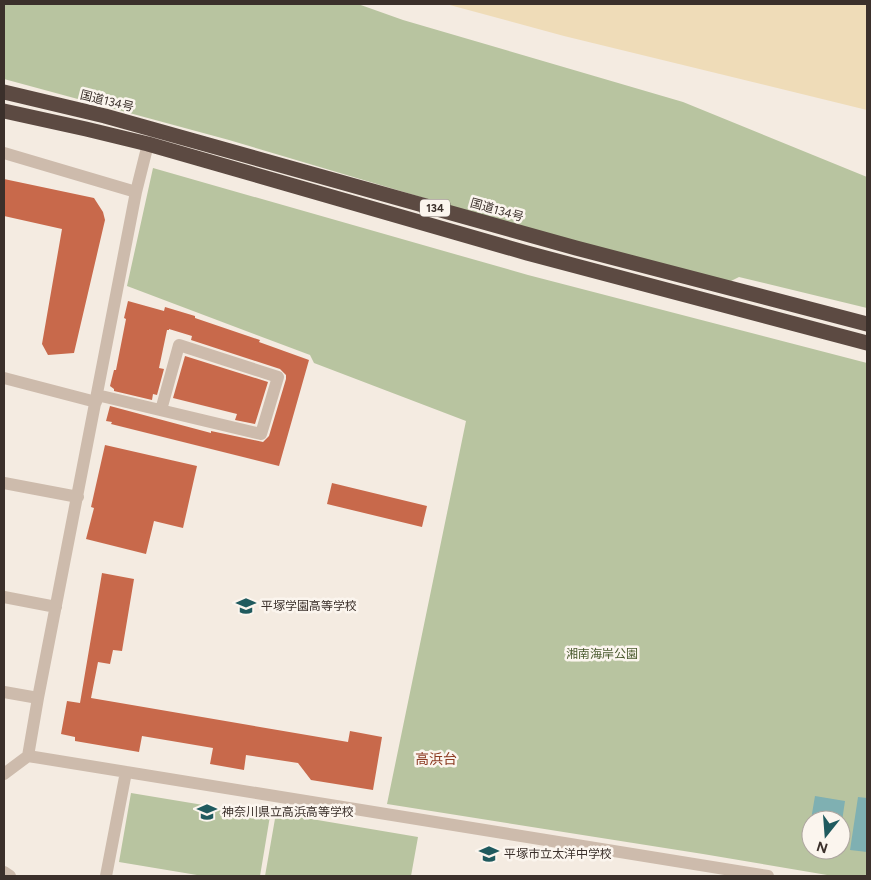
<svg xmlns="http://www.w3.org/2000/svg" width="871" height="880" viewBox="0 0 871 880" font-family="Figtree,'Noto Sans JP',sans-serif">
<style>
.green{fill:#b8c4a0;fill-rule:evenodd}
.sand{fill:#efdcb8}
.water{fill:#7fb0b2}
.building{fill:#c8694b}
.lines{fill:none;stroke-linecap:round;stroke-linejoin:round}
.minor{stroke:#cdbbac;stroke-width:12}
.highway{stroke:#5c4a42;stroke-width:15}
.labels{text-anchor:middle;stroke-width:5;stroke-linejoin:round;paint-order:stroke}
.shield{fill:#fbf5ee;stroke:#756b66;stroke-width:1}
.shield-label{font-size:11px;font-weight:bold;fill:#3b302b}
.street-label{font-size:12px;fill:#3b302b;stroke:#fbf5ee}
.poi-label{font-size:12px;fill:#3b302b;stroke:#fbf5ee;text-anchor:start}
.park-label{font-size:12px;fill:#4a5a2e;stroke:#fbf5ee}
.neighbourhood-label{font-size:14px;fill:#8c3b22;stroke:#fbf5ee}
</style>
<rect width="100%" height="100%" fill="#f4ebe1"/>
<path class="green" d="M4,4H358L403,20L683,102L867,177V308L739,277L721,286L229,140L4,79Z
M153,168L528,275L867,363V876H833L703,854L387,804L466,421L314,363L310,355L127,286ZM811,820H841V850H811Z
M131,793L270,816L260,876H203L119,862Z
M276,813L418,837L411,876H265Z"/>
<path class="sand" d="M446,4H867V110L564,36Z"/>
<path class="water" d="M815,796L845,801L841,828V820H811V838L808,837Z
M858,797L867,798V852L850,850Z"/>
<path class="building" d="M4,179L94,198L103,212L105,220L74,353L48,355L42,344L62,229L4,216Z
M128,301L164,311L165,307L195,316V318L260,340L259,342L309,360L279,466L111,424L112,422L106,421L110,406L211,433V431L263,442L269,436L286,379V375L280,369L191,340L192,336L169,329V330H167L159,368L164,369L157,395L153,394L152,400L114,391V389L110,386L114,370H116L126,319L124,318Z
M185,356L268,382L255,424L235,420L237,414L173,398Z
M105,445L197,466L183,528L154,521L146,554L86,539L94,508L91,507Z
M332,483L427,506L422,527L327,504Z
M102,573L134,579L122,651L113,650L110,664L98,662L91,698L348,742L350,731L382,737L373,790L311,780L298,763L246,755L244,770L210,764L213,748L142,736L139,752L75,741V737L61,734L67,701L80,703Z"/>
<g class="lines">
<path class="minor" d="M4,153L136,192
M4,378L96,402
M97,395L261,434L278,377L179,345L161,410
M4,483L78,497
M4,597L56,607
M4,692L38,698
M28,756L768,876
M4,774L28,756L38,698L136,192L148,144
M4,872L10,876
M106,876L126,772"/>
<path class="highway" d="M4,92L105,116L576,248L867,324
M4,111L86,129L148,144L527,253L867,343"/>
</g>
<defs>
<symbol id="school-bare" viewBox="-9 -9 18 18"><path d="M0-5L7-2L0 1L-7-2ZM-4 1L0 2.5L4 1V4Q0 6-4 4Z" fill="#1f5a5e" stroke="#fbf5ee" stroke-width="2.5" paint-order="stroke"/></symbol>
</defs>
<g fill-rule="evenodd">
<use href="#school-bare" x="232" y="592" width="28" height="28"/>
<use href="#school-bare" x="193" y="798" width="28" height="28"/>
<use href="#school-bare" x="475" y="840" width="28" height="28"/>
</g>
<g class="labels">
<rect class="shield" x="420" y="199.5" width="30" height="17" rx="4"/>
<g class="shield-label">
<text x="435" y="212">134</text>
</g>
<g class="street-label">
<text transform="translate(107 101) rotate(14)" y="4">国道134号</text>
<text transform="translate(497 210) rotate(16)" y="4">国道134号</text>
</g>
<g class="poi-label">
<text x="261" y="610">平塚学園高等学校</text>
<text x="222" y="816">神奈川県立高浜高等学校</text>
<text x="504" y="858">平塚市立太洋中学校</text>
</g>
<g class="park-label">
<text x="602" y="658">湘南海岸公園</text>
</g>
<g class="neighbourhood-label">
<text x="436" y="764">高浜台</text>
</g>
</g>
<rect width="871" height="880" fill="none" stroke="#3b302b" stroke-width="10"/>
<g transform="translate(826 835) rotate(197)"><circle r="24" fill="#fbf5ee" stroke="#aea6a0"/>
<path d="M0-4L9 19L0 12L-9 19Z" fill="#1f5a5e"/>
<text y="-8" font-size="14" font-weight="bold" text-anchor="middle" fill="#3b302b">N</text>
</g>
</svg>
